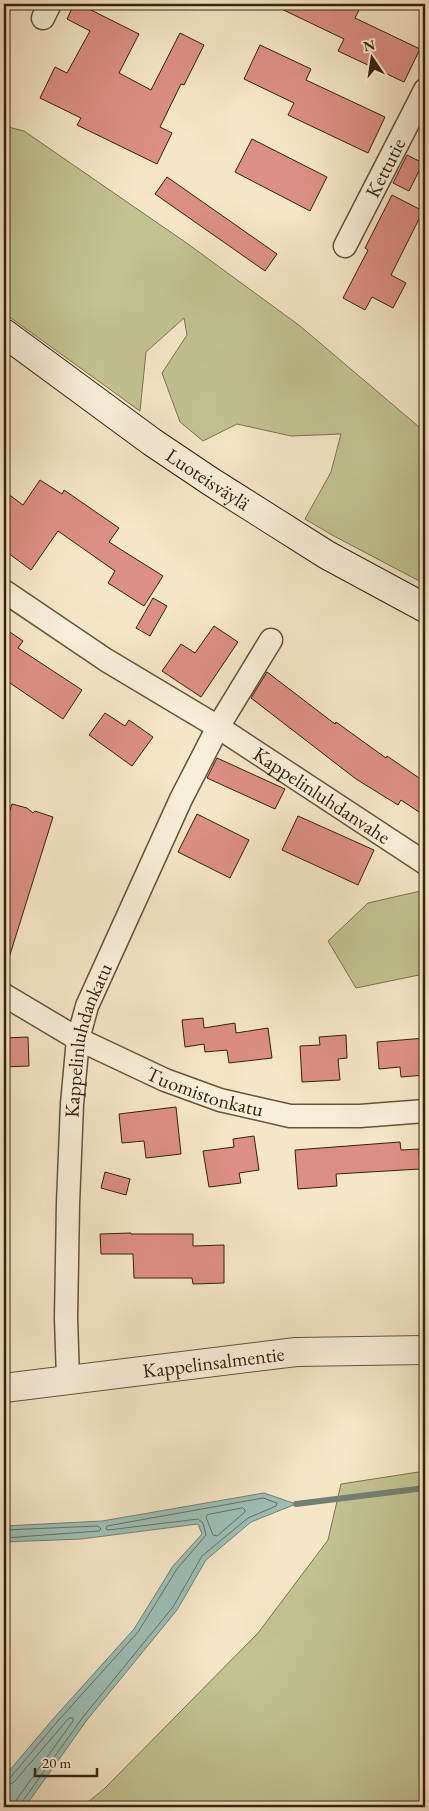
<svg xmlns="http://www.w3.org/2000/svg" width="429" height="1811" viewBox="0 0 429 1811" font-family="'EB Garamond',serif">
<style>
.green{fill:#c1c391;stroke:#7c724e}
.water{fill:#9cbfb7;stroke:#748072}
.lines{fill:none;stroke-linecap:round;stroke-linejoin:round}
.shore{stroke:#6a7060;stroke-width:1}
.stream{stroke:#748072;stroke-width:6}
.building{fill:#dc8f84;stroke:#37220a}
.minor-casing{stroke:#665339;stroke-width:25}
.tertiary-casing{stroke:#665339;stroke-width:30}
.secondary-casing{stroke:#37220a;stroke-width:30}
.minor{stroke:#f8efda;stroke-width:22}
.tertiary{stroke:#f8efda;stroke-width:28}
.secondary{stroke:#f8efda;stroke-width:28}
.labels{text-anchor:middle;stroke-width:5;stroke-linejoin:round;paint-order:stroke}
.street-label{font-size:20px;fill:#37220a;stroke:#f8efda}
</style>
<rect width="100%" height="100%" fill="#f4e6c6"/>
<filter id="stains"><feTurbulence type="fractalNoise" baseFrequency=".004" numOctaves="4"/><feColorMatrix values="0 0 0 0 .2 0 0 0 0 .09 0 0 0 0 .02 0 0 0 .5 -.17"/></filter>
<radialGradient id="worn" r=".72"><stop offset=".6" stop-color="#630" stop-opacity="0"/><stop offset="1" stop-color="#630" stop-opacity=".3"/></radialGradient>
<path class="green" d="M4,126L24,131L188,244L300,326L425,432V584L332,535L305,519L331,472L341,434L291,436L237,424L203,441L180,422L162,373L187,335L184,318L146,352L140,411L4,313Z
M425,890V979L419,975L356,988L328,941L368,903Z
M425,1471V1807H82L104,1789L258,1633L328,1540L341,1484Z"/>
<path class="water" d="M264,1493L296,1504L251,1522L206,1560L177,1610L87,1720L25,1807H4V1777L53,1719L134,1629L173,1566L202,1534L198,1524L81,1539L4,1542V1526L102,1521Z"/>
<g class="lines">
<path class="shore" d="M243,1508L245,1510V1512L217,1536L213,1535L206,1517L207,1515Z
M4,1530L98,1526L101,1529L99,1531L4,1538
M4,1779L10,1778L57,1722L138,1632L177,1569L206,1535L203,1523L198,1519L108,1530L106,1529L107,1526L263,1498L277,1503L276,1506L248,1518L202,1556L173,1607L83,1717L22,1802L21,1807
M4,1786L9,1785L14,1782L69,1718H73V1721L17,1799L15,1807"/>
<path class="stream" d="M296,1504L425,1488"/>
</g>
<path class="building" d="M74,4H79L139,34L119,73L151,90L180,33L204,45L184,85L181,84L160,127L172,133L157,164L77,125L81,118L40,98L55,67L67,73L90,31L67,19Z
M271,4H351L360,8L355,18L420,49L404,82L338,51L344,39Z
M260,45L311,69L306,80L385,117L368,153L288,115L294,103L244,79Z
M252,139L327,177L310,211L235,172Z
M407,155L423,163L409,191L393,183Z
M167,177L277,254L265,271L155,194Z
M392,195L423,211L391,275L406,283L393,308L372,297L365,310L343,298L368,250L365,248Z
M40,480L62,494L64,490L119,528L109,542L163,576L144,606L108,583L115,571L58,531L31,570L4,550V491L23,505Z
M153,598L167,606L150,636L136,628Z
M214,626L238,642L201,697L162,671L181,644L195,653Z
M4,628L23,641L18,648L82,690L63,719L4,679Z
M267,672L335,724L336,722L386,758L387,756L425,782V816L401,800L398,805L356,779L251,698Z
M105,713L125,726L129,720L153,737L132,766L89,735Z
M217,758L285,789L275,809L207,778Z
M12,804L27,808L33,813L35,811L53,817L8,961L4,960V829Z
M197,814L249,840L230,878L178,852Z
M298,816L374,850L358,885L282,850Z
M203,1018L204,1028L235,1023L236,1033L268,1028L272,1058L229,1063L227,1050L205,1052L204,1044L185,1047L182,1020Z
M346,1035L347,1058L338,1059L340,1080L302,1082L300,1046L320,1045L319,1037Z
M28,1037L29,1066L4,1067V1038Z
M425,1038V1075L401,1077L400,1067L379,1069L377,1042Z
M176,1107L181,1154L146,1158L144,1141L122,1143L119,1114Z
M254,1136L259,1170L239,1173L241,1183L209,1187L203,1151L234,1147L233,1139Z
M400,1142L401,1150L419,1149L420,1169L336,1174L337,1186L298,1189L295,1150Z
M105,1172L130,1179L126,1195L101,1188Z
M131,1233V1234H193V1246L224,1245V1283L193,1284L192,1278H134L133,1254H101L100,1234Z"/>
<g class="lines">
<defs>
<g id="minor">
<path d="M43,18L50,4"/>
<path id="s1" d="M345,246L425,90"/>
<path id="s2" d="M4,591L106,660L218,727L425,863"/>
<path id="s3" d="M4,995L78,1039L165,1080L220,1100L290,1116H360L425,1111"/>
<path id="s4" d="M68,1379L66,1318L68,1204L72,1104L78,1039L87,1006L181,799L218,727L271,640"/>
</g>
<g id="tertiary">
<path id="s5" d="M4,1388L296,1352L425,1350"/>
</g>
<g id="secondary">
<path id="s6" d="M4,333L152,442L210,481L327,555L425,608"/>
</g>
</defs>
<use href="#minor" class="minor-casing"/>
<use href="#tertiary" class="tertiary-casing"/>
<use href="#secondary" class="secondary-casing"/>
<use href="#minor" class="minor"/>
<use href="#tertiary" class="tertiary"/>
<use href="#secondary" class="secondary"/>
</g>
<g class="labels">
<g class="street-label">
<text dy="7" stroke="none"><textPath href="#s1" startOffset="88">Kettutie</textPath></text>
<text dy="7" stroke="none"><textPath href="#s6" startOffset="251">Luoteisväylä</textPath></text>
<text dy="7" stroke="none"><textPath href="#s2" startOffset="378">Kappelinluhdanvahe</textPath></text>
<text dy="7" stroke="none"><textPath href="#s4" startOffset="341">Kappelinluhdankatu</textPath></text>
<text dy="7" stroke="none"><textPath href="#s3" startOffset="224">Tuomistonkatu</textPath></text>
<text dy="7" stroke="none"><textPath href="#s5" startOffset="211">Kappelinsalmentie</textPath></text>
</g>
</g>
<rect width="429" height="1811" fill="none" stroke="#f4e6c6" stroke-width="20"/>
<rect x="5" y="5" width="419" height="1801" fill="none" stroke="#37220a" stroke-width="2.5"/>
<rect x="10" y="10" width="409" height="1791" fill="none" stroke="#37220a"/>
<g transform="translate(372 58) rotate(347)" stroke="#f8efda" stroke-width="4" paint-order="stroke">
<path d="M0-4L9 19L0 12L-9 19Z" fill="#37220a"/>
<text y="-8" font-size="14" font-weight="bold" text-anchor="middle" fill="#37220a">N</text>
</g>
<path d="M35 1768v8h62v-8" fill="none" stroke="#37220a" stroke-width="2.5"/>
<text x="42" y="1768" font-size="15" fill="#37220a" stroke="#f8efda" stroke-width="4" paint-order="stroke">20 m</text>
<rect width="100%" height="100%" filter="url(#stains)"/>
<rect width="100%" height="100%" fill="url(#worn)"/>
</svg>
